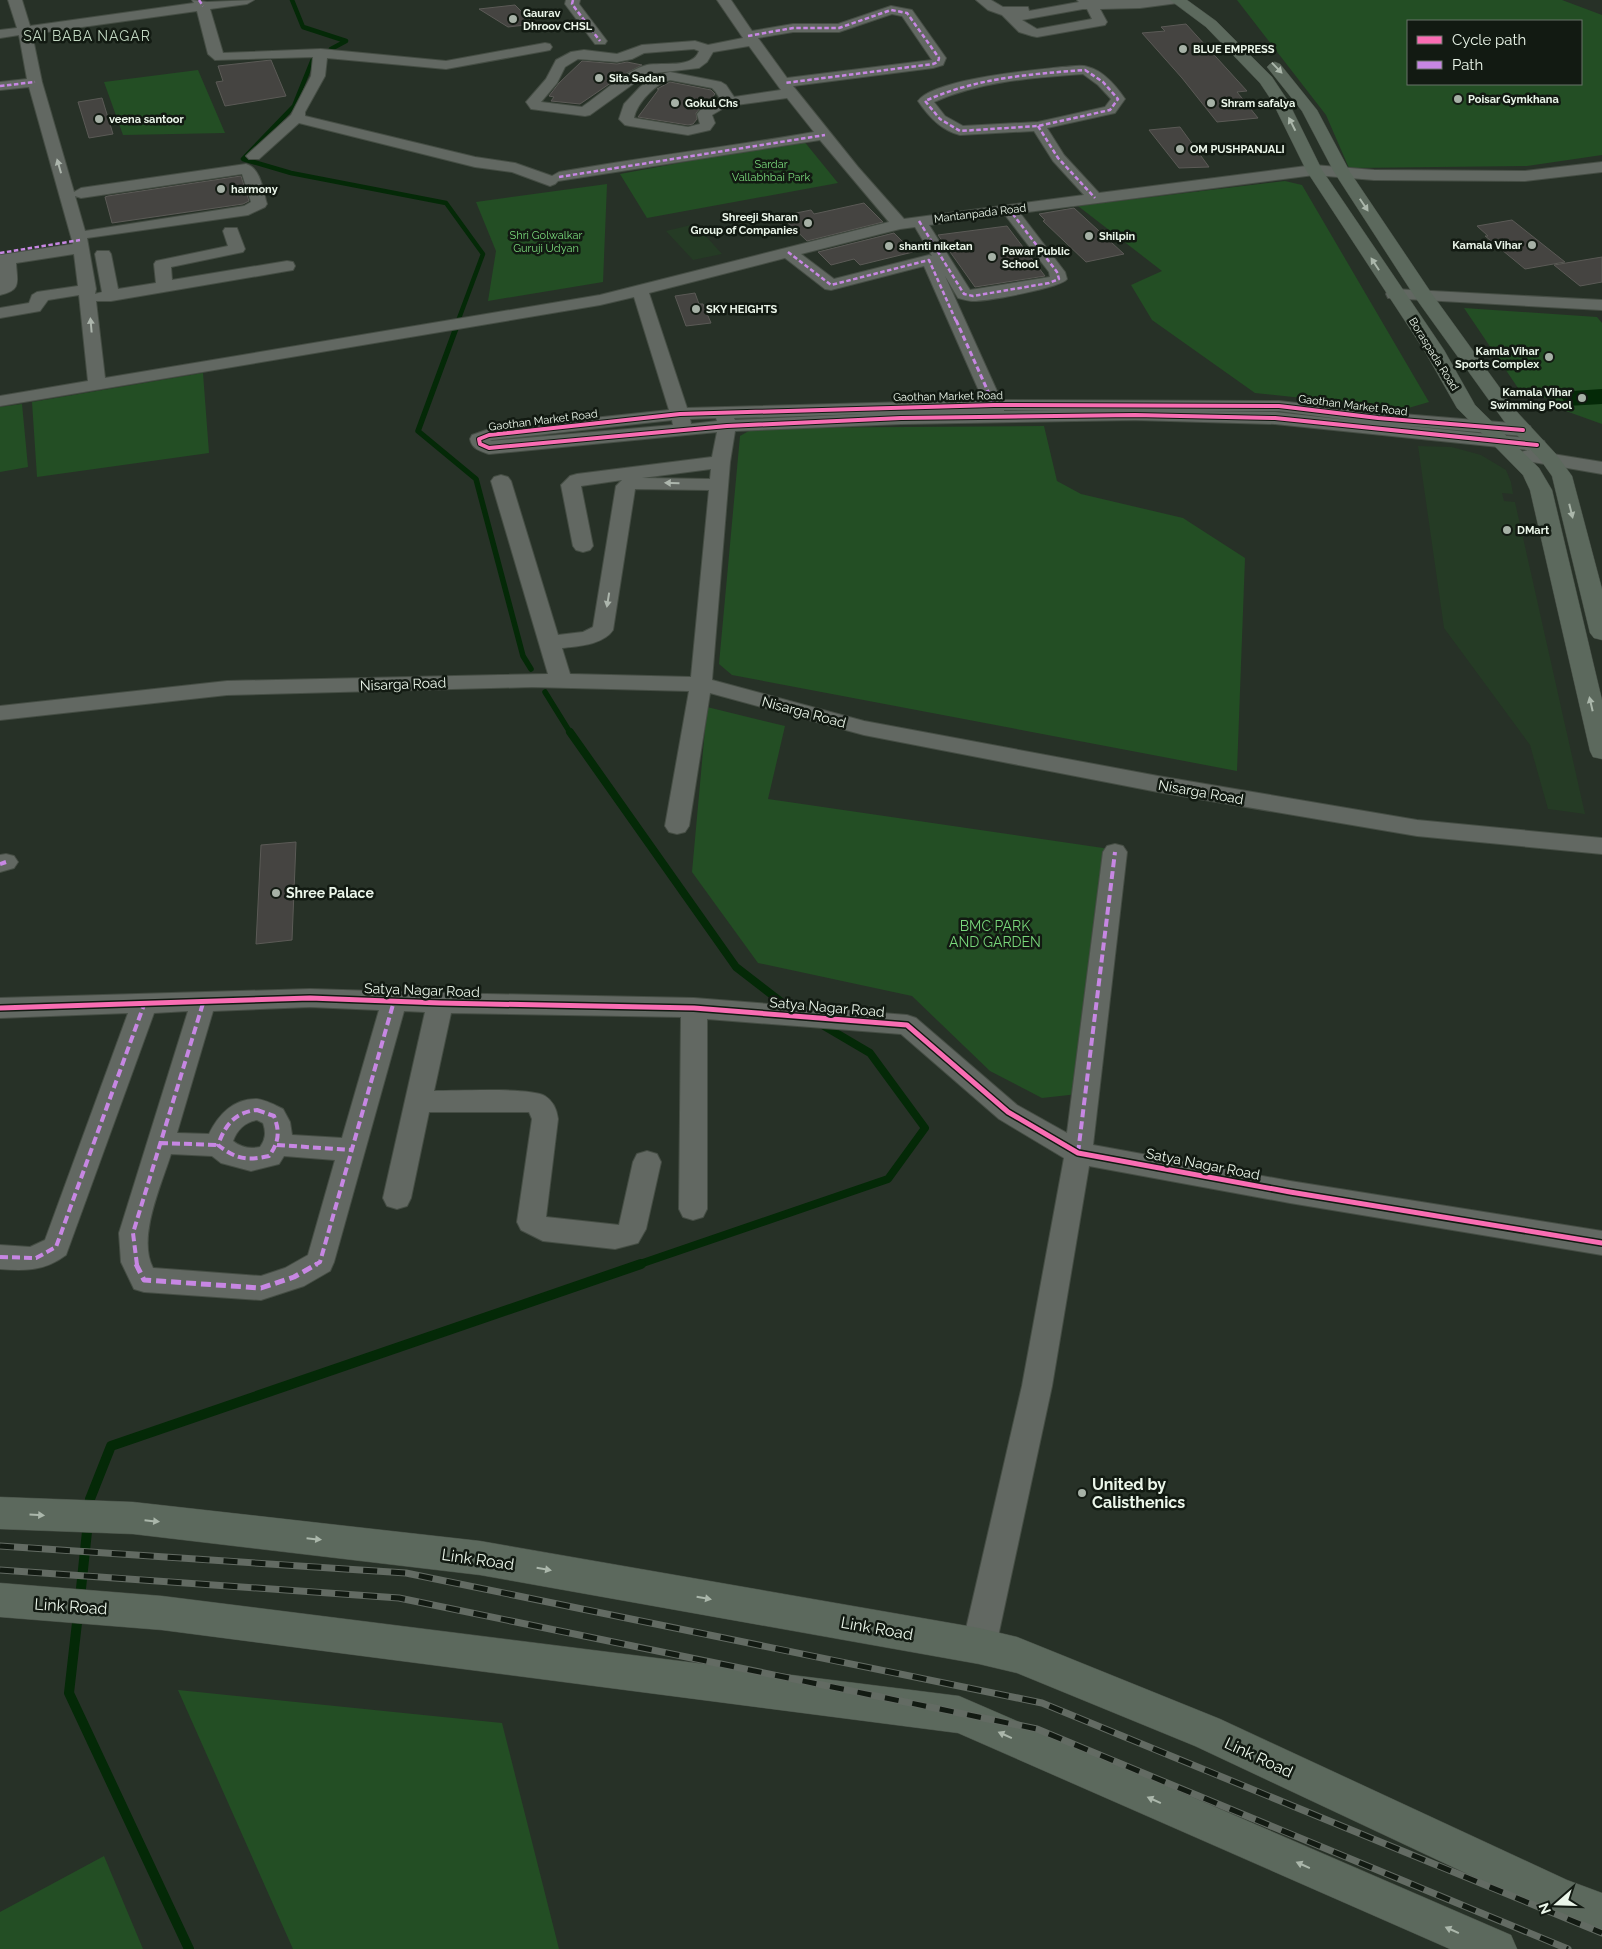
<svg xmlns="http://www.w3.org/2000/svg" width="1602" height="1949" viewBox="0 0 1602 1949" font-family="Raleway,sans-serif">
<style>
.built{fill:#253b25}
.green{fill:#234e24;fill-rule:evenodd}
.water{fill:#042907}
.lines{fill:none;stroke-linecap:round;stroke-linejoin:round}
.stream-far3{stroke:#042907;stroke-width:4.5}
.stream-far2{stroke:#042907;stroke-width:5.5}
.stream-far1{stroke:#042907;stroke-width:8}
.stream{stroke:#042907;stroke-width:10}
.building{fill:#454441;stroke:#5b5a56}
.minor-casing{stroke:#454d44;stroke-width:2}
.major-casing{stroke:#454d44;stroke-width:1}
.minor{fill:#626862;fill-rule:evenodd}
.major{fill:#5c695d;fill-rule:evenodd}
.rail-casing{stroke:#636b63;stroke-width:7}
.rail{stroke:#121a12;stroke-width:5;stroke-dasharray:14;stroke-linecap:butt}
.quiet-far3{stroke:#c787e3;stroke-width:2.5;stroke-dasharray:4.5 2.5;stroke-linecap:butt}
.quiet-far2{stroke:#c787e3;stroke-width:3;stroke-dasharray:5.5 3;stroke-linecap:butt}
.quiet-far1{stroke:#c787e3;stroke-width:4;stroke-dasharray:8 4;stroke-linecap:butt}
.quiet{stroke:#c787e3;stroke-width:5;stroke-dasharray:10 5;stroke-linecap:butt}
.cycleway-far1-casing{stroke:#121a12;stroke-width:6}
.cycleway-casing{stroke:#121a12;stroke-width:8}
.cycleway-far1{stroke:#f96db3;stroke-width:4}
.cycleway{stroke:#f96db3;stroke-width:5}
.oneway{fill:#abb7ab}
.oneway2{fill:#adb6ad}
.poi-dot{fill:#a6b1a6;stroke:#121a12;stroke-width:2}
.labels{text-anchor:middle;stroke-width:5;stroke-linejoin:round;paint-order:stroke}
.far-poi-label{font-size:11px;font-weight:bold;fill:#ebf6ea;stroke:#121a12;text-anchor:start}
.far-park-label{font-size:11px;fill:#79d87b;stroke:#121a12}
.far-street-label{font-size:11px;fill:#ebf6ea;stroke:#121a12}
.far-quarter-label{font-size:14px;letter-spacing:1px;fill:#c2d8c2;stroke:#121a12}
.street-label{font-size:14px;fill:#ebf6ea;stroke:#121a12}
.poi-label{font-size:14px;font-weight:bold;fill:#ebf6ea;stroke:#121a12;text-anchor:start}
.park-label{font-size:14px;fill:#79d87b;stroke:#121a12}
.near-poi-label{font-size:16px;font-weight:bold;fill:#ebf6ea;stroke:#121a12;text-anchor:start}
.near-street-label{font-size:16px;fill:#ebf6ea;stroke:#121a12}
</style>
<rect width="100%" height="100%" fill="#273127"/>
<path class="built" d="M695,224L722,254L693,260L666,231Z
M1418,446L1452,447L1481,455L1506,470L1511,482L1513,494L1502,493L1504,501L1515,502L1585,814L1548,809L1530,745L1444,628Z"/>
<path class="green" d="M1237,0H1562L1602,15V155L1527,166L1349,168L1326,115ZM1408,21H1581V84H1408Z
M198,70L225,133L123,135L104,82Z
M803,140L838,183L647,218L620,174Z
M1285,181L1302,185L1429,402L1405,409L1255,393L1152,320L1131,285L1162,271L1078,206Z
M607,184L603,282L488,301L496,251L476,202Z
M1464,308L1597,317L1602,323V424L1563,410L1556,401L1520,391Z
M203,373L209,453L37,477L32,402Z
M22,404L28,467L0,472V407Z
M1044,426L1057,481L1081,494L1183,518L1245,558L1237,771L732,675L719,664L740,436L754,428Z
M707,707L785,726L768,799L1110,849L1078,1094L1042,1098L990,1071L912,996L758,963L692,872Z
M178,1690L502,1723L559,1949H293Z
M104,1856L143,1949H0V1912Z"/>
<path class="water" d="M1602,389V404L1567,406L1558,392Z"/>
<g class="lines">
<path class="stream-far3" d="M292,0L303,27L346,41L331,49
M316,57L313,59L294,106L243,159L291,173L446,203L483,254L458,321"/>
<path class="stream-far2" d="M459,320L418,431L476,479L523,656L531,669
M545,692L571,734"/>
<path class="stream-far1" d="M570,732L736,967L780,1001
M637,1265L888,1179L925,1128L870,1053L819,1023"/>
<path class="stream" d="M89,1511L90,1499L111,1446L641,1264
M80,1598L88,1522
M78,1614L69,1693L189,1949"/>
</g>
<path class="building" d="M515,5L534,24L508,27L479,9Z
M1186,24L1247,91L1237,92L1258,118L1217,122L1182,78L1142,33L1165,31L1161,27Z
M271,60L286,96L225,106L216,82L223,81L218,66Z
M582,61L617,64L627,62L642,65L621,76L580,104L551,101L554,97L549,96L559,83Z
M670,82L711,90L715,94L709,102L703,105L696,113L697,119L693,124L688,125L638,117L659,89H657Z
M102,98L113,134L89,138L78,102Z
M1180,127L1209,167L1179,168L1149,130Z
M241,176L249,201L243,204L112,223L105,197L108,196Z
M864,203L883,222L807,241L781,216L811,210L814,214Z
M1074,208L1124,254L1086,262L1043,221L1045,220L1039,214Z
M1512,220L1565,262L1525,269L1485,236H1488L1477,226Z
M1007,226L1045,276L975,287L938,235Z
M894,233L913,252L860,265L854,259L831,265L818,252Z
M1602,257V282L1580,286L1554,265Z
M695,293L699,304H703L711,323L686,326L675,296Z
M296,842L292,940L256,944L261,845Z"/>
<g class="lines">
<defs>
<path id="minor" d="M8,0H22L30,26L194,3L192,0L207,2L254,0L247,4L210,9L223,53L321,49L446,61L545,43L550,44L552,47L550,50L545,51L446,69L327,58L325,76L305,112V116L475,157L515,163L552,176L559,172C644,157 729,147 814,132L787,98L736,105L724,108L712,115L715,123L710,130L688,135L630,126L625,125L619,119L624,104L640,87L656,75L670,72L721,82L726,85L734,97L781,90L749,46L713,52L707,62L699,68L647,74L590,115L585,116L531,109L526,102L546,79L556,60L571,52L584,50L617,54L642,45L695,41L708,45L743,38L717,0H731L752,31L793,24H838L891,6L912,10L946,58L943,65L933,68L793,86L858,167L904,219L1084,195L1053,161L1034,131L960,135C942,131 928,116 918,101C933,79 1034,70 1062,67C1070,67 1081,64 1088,67C1104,71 1116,86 1125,99L1115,113L1047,128L1064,155L1099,193L1314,165L1374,170L1525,171L1602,162V172L1525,181L1374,180L1314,175L1020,213L1065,272L1067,279C1061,288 987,301 973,301C968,301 963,299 958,298L945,276L1001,400L1279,401L1378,412L1523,424L1530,426L1532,430L1530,434L1523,436L1400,425L1537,439L1544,441L1546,445L1544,449L1537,451L1275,424L1135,420L901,424L735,431L730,462L712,680L864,721L1158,776L1417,820L1602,838V854L1417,836L1158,792L864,735L710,693L689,826L685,832L677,834L669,832L665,826L689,691L532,687L227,695L0,720V706L227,681L548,674L491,481L494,477L501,475L508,477L511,481L558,635L583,632L593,627L616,486L622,480L581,486L593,546L590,550L583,552L576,550L573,546L561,485L570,476L577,474L712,457L717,432L489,454C480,451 472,449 470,439L472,435L489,429L669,410L634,297L600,305L0,406V396L88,381L79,295L48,300L40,311L0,318V308L29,303L32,295L37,292L78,286L74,254L16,263C17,282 22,290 0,295V255L73,244L29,87L0,90V82L27,79L19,35L0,38V30L17,28ZM197,11L208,54L215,60L313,57L311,76L291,115L249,153L246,156L249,159H259L299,123L475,167L512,172L550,186L555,184L558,181L820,140L889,222L600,295L105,378L96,301H111L287,271L293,270L295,266L293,262L287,261L172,280L171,267L243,252L245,249L237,228H225L223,231L228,246L156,261L154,264L156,283L118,289L111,254L109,251H97L95,254L102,292L95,294L96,289L87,238L248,215L265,207L267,204C263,191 261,168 246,164L81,188L74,192L42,82L32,34ZM892,14L902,16L932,60L787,78L758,38L793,32H839ZM694,49L699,51C693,69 662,62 647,65C626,70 600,95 582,107L541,102L557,83L565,67L578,59L617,62L632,59L644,53ZM1083,74L1098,85L1111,99L1105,107L1038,122L963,126L945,116L934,102C981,81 1032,78 1083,74ZM670,80L712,88L715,91L721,100L704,106L697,114L700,124L688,127L634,118C637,103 655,84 670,80ZM242,174L251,202L244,206L85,231L75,196L81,198ZM1005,215L1049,272L1050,277L970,290L929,225ZM915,227L932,256L929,255L834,279L801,254L900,229ZM785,258L825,289L831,290L924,266L983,400L687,408L649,293ZM1004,410H1061L1004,411ZM1200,411H1279L1356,421L1275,412ZM864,414L735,420L734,418ZM716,418L717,421L691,424L690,419ZM672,420L673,425L490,441L492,440ZM711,469L710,479L642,478ZM635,489L709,490L691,677L570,674L562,648C578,646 603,645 613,630Z
M566,0H580L579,4L607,41L605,44H595L565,4Z
M976,0H991L1003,7H1028L1029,11L1079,2L1077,0H1180L1178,3L1140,8L1100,9L1107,22L1105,25L1037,37L1032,36L1019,32L1002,15L988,10ZM1083,9H1087L1092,19L1037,29L1022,20Z
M1394,289L1602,300V310L1388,298L1386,294L1388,290Z
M1528,450L1602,462V474L1521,460L1519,456L1521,452Z
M1115,844L1123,846L1127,852L1093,1145L1290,1181L1602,1231V1255L1290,1203L1089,1166L1052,1386L996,1646L991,1657L979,1662L967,1657L962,1646L1022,1386L1064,1158L999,1119L901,1034L707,1019V1209L703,1217L693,1220L683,1217L679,1209L681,1017L451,1013L434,1091C456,1091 530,1087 545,1096C553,1101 557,1110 558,1119L546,1217L619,1225L633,1162L637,1154L647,1151L657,1154L661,1162L646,1229L638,1243L615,1249L543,1241L521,1230L517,1222L532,1119L529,1112H429L411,1198L407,1206L397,1209L387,1206L383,1198L425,1012L404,1011L334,1262L330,1271L304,1286L261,1300L144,1292L134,1289L121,1262L119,1233L188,1011L154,1013L66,1255C45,1271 25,1271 0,1269V1245L30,1247L45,1240L128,1013L0,1018V998L310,989L440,993L694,998L907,1015L916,1018L1017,1105L1067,1133L1103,852L1107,846ZM310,1007L379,1010L342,1138L292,1135L290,1122L283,1109C275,1105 266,1100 257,1099C234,1098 218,1115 209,1134L177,1133L213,1011ZM257,1120L263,1123C266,1132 266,1139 260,1147C250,1149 242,1148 233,1141C237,1130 245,1122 257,1120ZM171,1154L212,1156L221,1163L251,1171L279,1164L284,1156L335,1160L308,1255L285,1268L261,1276L153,1268C137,1238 161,1186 171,1154Z
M6,854L14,856L18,862L14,868L0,872V855Z"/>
<path id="major" d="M1170,0H1187L1216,21L1272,77L1288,101L1322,170L1444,350L1475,405L1539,468L1552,490L1602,700V759L1593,757L1590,751L1530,490L1523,475L1457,408L1424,350L1306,170L1272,101L1260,83L1206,27Z
M1275,62L1280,64L1317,110L1350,172L1432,294L1518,413L1556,454L1572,476L1602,589V640L1594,638L1590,633L1552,476L1542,462L1504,421L1417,300L1334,172L1302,111L1267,67L1270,64Z
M0,1497L133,1502L480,1541L979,1628L1017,1637L1220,1719L1567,1880L1602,1893V1933L1544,1910L1195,1746L1017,1673L979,1664L480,1575L133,1534L0,1529Z
M0,1583L162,1596L959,1696L1511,1935L1517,1949H1450L958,1733L162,1630L0,1617Z"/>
</defs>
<use href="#minor" class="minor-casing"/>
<use href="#major" class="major-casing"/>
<use href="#minor" class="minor"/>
<use href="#major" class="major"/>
<defs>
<path id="rail" d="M0,1546L406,1573L1042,1703L1602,1933
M0,1570L399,1598L1037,1729L1568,1949"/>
</defs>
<use href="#rail" class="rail-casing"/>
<use href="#rail" class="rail"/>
<path class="quiet-far3" d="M199,0L203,6
M573,0L572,4L600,41
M748,36L793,28H839L891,10L907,13L939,58L938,62L933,64L785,83
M1085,70L1103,82L1118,99L1110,110L1038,126L960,131L940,119L925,101C976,78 1030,74 1085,70Z
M0,86L35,82
M1038,126L1058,158L1095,198
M559,177L825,135
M919,221L964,294L973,296L1049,283L1059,279L1057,272L1009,209
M788,252L831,285L929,260L956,321
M0,253L80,240"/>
<path class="quiet-far2" d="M956,320L995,407"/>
<path class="quiet-far1" d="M0,864L6,862
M257,1110L274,1116C280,1132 279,1142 269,1156C246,1161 236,1159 218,1145C225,1125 235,1112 257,1110Z
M160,1143L218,1145
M277,1145L351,1150
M1078,1153L1115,852
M0,1257L36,1258L56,1247L145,1002
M137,1265L133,1233L204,1000
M315,1265L320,1262L394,1001"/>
<path class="quiet" d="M136,1264L144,1280L261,1288L294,1277L317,1264"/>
<defs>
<path id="cycleway-far1" d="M1523,430L1378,418L1279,406L994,405L680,414L489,435L479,439L480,444L489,448L727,426L901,418L1135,415L1275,418L1537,445"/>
<path id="cycleway" d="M0,1008L310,998L440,1003L694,1008L907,1025L1008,1112L1078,1153L1290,1192L1602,1243"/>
</defs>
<use href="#cycleway-far1" class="cycleway-far1-casing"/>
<use href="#cycleway" class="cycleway-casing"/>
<use href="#cycleway-far1" class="cycleway-far1"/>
<use href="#cycleway" class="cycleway"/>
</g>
<defs><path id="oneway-solid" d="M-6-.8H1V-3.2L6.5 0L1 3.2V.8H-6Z" transform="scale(1.25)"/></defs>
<g class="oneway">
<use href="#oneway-solid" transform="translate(1277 68) rotate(46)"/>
<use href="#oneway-solid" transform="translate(1292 124) rotate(-117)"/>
<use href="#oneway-solid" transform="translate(1364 205) rotate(56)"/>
<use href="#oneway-solid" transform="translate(1375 264) rotate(-123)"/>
<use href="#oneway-solid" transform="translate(1571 511) rotate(76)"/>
<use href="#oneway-solid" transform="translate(1591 704) rotate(-103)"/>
<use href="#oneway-solid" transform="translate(37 1515) rotate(3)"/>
<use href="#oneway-solid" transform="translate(152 1521) rotate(6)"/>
<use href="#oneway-solid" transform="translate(314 1539) rotate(6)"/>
<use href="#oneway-solid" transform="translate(544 1569) rotate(10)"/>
<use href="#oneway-solid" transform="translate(704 1598) rotate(10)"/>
<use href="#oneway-solid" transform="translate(1005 1735) rotate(-156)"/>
<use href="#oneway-solid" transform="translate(1154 1800) rotate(-156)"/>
<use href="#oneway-solid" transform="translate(1303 1865) rotate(-156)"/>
<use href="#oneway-solid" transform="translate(1452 1930) rotate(-156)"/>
</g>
<g class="oneway2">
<use href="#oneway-solid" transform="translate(59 166) rotate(-106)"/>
<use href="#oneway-solid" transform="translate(91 325) rotate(-95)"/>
<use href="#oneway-solid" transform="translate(672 483) rotate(-179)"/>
<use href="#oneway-solid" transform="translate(608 600) rotate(99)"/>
</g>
<g class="poi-dot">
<circle cx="513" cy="19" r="5"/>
<circle cx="1183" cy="49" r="5"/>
<circle cx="599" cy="78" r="5"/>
<circle cx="1458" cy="99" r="5"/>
<circle cx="675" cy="103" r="5"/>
<circle cx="1211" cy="103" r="5"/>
<circle cx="99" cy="119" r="5"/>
<circle cx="1180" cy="149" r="5"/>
<circle cx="221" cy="189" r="5"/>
<circle cx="808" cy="223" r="5"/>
<circle cx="1089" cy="236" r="5"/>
<circle cx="1532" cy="245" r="5"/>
<circle cx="889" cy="246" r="5"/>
<circle cx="992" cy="257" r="5"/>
<circle cx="696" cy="309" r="5"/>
<circle cx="1549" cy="357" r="5"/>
<circle cx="1582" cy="398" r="5"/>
<circle cx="1507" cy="530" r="5"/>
<circle cx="276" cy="893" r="5"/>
<circle cx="1082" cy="1493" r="5"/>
</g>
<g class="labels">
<g class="far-poi-label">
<text x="523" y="17">Gaurav<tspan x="523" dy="13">Dhroov CHSL</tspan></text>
<text x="1193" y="53">BLUE EMPRESS</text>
<text x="609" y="82">Sita Sadan</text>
<text x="1468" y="103">Poisar Gymkhana</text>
<text x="685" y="107">Gokul Chs</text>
<text x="1221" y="107">Shram safalya</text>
<text x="109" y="123">veena santoor</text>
<text x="1190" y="153">OM PUSHPANJALI</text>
<text x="231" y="193">harmony</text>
<text x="798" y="221" text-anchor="end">Shreeji Sharan<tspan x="798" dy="13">Group of Companies</tspan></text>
<text x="1099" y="240">Shilpin</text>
<text x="1522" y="249" text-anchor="end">Kamala Vihar</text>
<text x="899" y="250">shanti niketan</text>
<text x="1002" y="255">Pawar Public<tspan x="1002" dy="13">School</tspan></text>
<text x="706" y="313">SKY HEIGHTS</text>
<text x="1539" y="355" text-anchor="end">Kamla Vihar<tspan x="1539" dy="13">Sports Complex</tspan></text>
<text x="1572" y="396" text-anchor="end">Kamala Vihar<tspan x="1572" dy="13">Swimming Pool</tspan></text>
<text x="1517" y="534">DMart</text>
</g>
<g class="far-park-label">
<text x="771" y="168">Sardar<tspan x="771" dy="13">Vallabhbai Park</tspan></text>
<text x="546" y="239">Shri Golwalkar<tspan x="546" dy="13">Guruji Udyan</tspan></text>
</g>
<g class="far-street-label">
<text transform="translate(980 213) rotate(-7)" y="4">Mantanpada Road</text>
<text transform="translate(1434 354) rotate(58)" y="4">Boraspada Road</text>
<text transform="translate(948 396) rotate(-1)" y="4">Gaothan Market Road</text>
<text transform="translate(1353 405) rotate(7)" y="4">Gaothan Market Road</text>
<text transform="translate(543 420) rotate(-7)" y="4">Gaothan Market Road</text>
</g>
<g class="far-quarter-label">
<text x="87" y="41">SAI BABA NAGAR</text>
</g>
<g class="street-label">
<text transform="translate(403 684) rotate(-2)" y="5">Nisarga Road</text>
<text transform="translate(804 712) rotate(15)" y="5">Nisarga Road</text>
<text transform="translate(1201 792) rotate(10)" y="5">Nisarga Road</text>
<text transform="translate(422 990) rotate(2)" y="5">Satya Nagar Road</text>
<text transform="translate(827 1007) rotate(5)" y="5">Satya Nagar Road</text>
<text transform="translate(1203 1164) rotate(11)" y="5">Satya Nagar Road</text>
</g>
<g class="poi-label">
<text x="286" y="898">Shree Palace</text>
</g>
<g class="park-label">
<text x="995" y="931">BMC PARK<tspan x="995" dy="16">AND GARDEN</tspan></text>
</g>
<g class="near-poi-label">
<text x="1092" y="1490">United by<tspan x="1092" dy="18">Calisthenics</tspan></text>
</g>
<g class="near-street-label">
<text transform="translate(478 1559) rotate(8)" y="6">Link Road</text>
<text transform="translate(71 1606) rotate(4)" y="6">Link Road</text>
<text transform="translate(877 1628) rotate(10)" y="6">Link Road</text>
<text transform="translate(1259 1757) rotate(25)" y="6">Link Road</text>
</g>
</g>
<rect x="1407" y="20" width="175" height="65" fill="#121a12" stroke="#697268"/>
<rect x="1417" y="36" width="25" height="8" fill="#f96db3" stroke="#697268"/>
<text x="1452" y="45" font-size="15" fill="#ebf6ea">Cycle path</text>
<rect x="1417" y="61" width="25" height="8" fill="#c787e3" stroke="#697268"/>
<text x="1452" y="70" font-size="15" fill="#ebf6ea">Path</text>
<g transform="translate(1557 1904) rotate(250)" stroke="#121a12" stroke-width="4" paint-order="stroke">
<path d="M0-4L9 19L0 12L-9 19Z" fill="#ebf6ea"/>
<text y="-8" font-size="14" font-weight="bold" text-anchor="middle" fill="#ebf6ea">N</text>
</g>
</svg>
